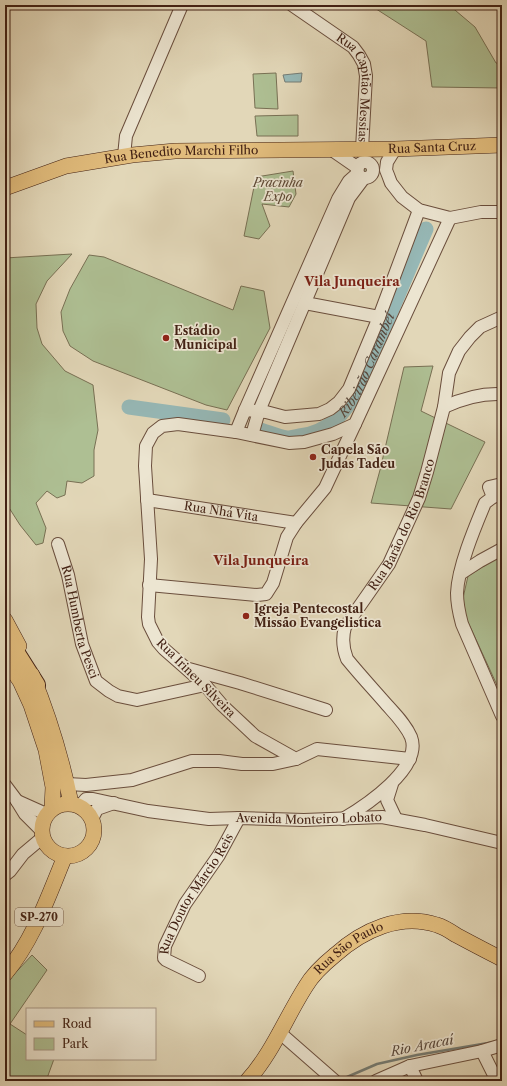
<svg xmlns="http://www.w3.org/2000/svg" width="507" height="1086" viewBox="0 0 507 1086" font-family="'Libre Caslon Text',serif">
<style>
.green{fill:#aebf93;stroke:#787054}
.water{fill:#96b8b6;stroke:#747c75}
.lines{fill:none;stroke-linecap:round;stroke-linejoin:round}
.stream{stroke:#747c75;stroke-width:2.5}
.river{stroke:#96b8b6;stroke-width:15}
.minor-casing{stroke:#6a4e3d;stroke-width:14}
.major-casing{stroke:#422114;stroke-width:16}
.highway-casing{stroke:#422114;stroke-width:20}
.minor{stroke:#ece5d1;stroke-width:12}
.major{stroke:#e1bc7c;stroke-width:15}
.highway{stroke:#e1bc7c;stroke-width:18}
.poi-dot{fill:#8f2418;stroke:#ece5d1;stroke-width:1.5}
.labels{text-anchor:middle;stroke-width:3.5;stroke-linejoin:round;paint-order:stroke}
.shield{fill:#ece5d1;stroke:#755c4d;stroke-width:1}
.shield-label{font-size:11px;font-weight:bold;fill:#422114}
.street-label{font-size:12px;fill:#422114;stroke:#ece5d1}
.park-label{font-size:12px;font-style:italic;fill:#5d4834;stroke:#ece5d1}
.poi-label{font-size:12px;font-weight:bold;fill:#422114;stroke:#ece5d1;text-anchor:start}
.neighbourhood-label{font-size:13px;font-weight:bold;fill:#7a1f14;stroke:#ece5d1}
.water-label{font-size:13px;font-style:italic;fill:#57473c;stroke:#ece5d1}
</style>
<rect width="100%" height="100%" fill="#e2d7b8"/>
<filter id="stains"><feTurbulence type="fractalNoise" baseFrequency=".005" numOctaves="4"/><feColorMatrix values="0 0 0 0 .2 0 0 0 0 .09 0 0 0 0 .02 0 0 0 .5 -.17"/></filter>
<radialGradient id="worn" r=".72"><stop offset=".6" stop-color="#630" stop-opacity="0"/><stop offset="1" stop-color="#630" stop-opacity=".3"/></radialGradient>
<path class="green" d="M370,5H449L475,27L496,63L502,64V88L432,87L426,41Z
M276,73L278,109L255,108L253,74Z
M298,115V136H257L255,116Z
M365,164L369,165L371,170L370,173L366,176L359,167Z
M293,171L296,194L289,207L262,204L270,226L259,239L244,236L256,177Z
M72,254L47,281L36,304L37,328L42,344L65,371L93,385L98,430L94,450V476L82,483L67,481L65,495L57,498L47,491L36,503L46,528L43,543L36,545L20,525L6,503H5V258Z
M89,255L104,257L233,310L241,286L264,291L270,328L227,410L206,405L93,361L70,346L63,331L61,312L70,289Z
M433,366L421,411L485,442L451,509L371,503L380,470L404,367Z
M502,555V696L461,607L468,576Z
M32,955L47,970L10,1024L27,1035V1059H54L46,1081H5V984Z"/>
<path class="water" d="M302,73L301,82H285L283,75Z"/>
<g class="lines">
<path class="stream" d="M347,1077L377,1064L417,1055L494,1042"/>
<g class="river">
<path d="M129,407L223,420"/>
<path id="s1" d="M257,429C266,431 277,437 287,438C291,438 295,437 299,436C329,433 346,412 359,387L426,229"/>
</g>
<defs>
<g id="minor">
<path id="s2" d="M292,5L353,47L359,55L364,64L366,76L362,149"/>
<path d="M395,149L387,162L386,170L388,175L391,183L402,197L419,210L450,218L481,212H502"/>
<path d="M332,150L358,168"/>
<path d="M124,156L126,136L182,5"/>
<circle cx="365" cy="170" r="8"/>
<path d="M305,303L379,317"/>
<path d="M444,407C463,398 481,393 502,394"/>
<path d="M245,410L266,412L285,417L319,414L330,409L339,402L349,389L379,317L419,210"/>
<path d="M236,432L245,410L338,199L349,181L358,173"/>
<path d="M252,435L259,411L349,198L364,178"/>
<path d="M502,495L493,497L485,503C475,527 458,567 457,593C457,603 459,613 462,624L502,716"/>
<path d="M493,497L489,487L502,484"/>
<path id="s3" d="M147,500L296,523"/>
<path id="s4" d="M58,544L68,575L82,644L96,681L109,691L118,696L137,700L205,685"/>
<path d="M460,574L480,561L502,549"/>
<path d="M149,585L257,595L266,594L273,583L287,537L296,523L325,488L355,424"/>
<path d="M189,669L240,683L326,710"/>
<path d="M410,759L317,749L296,759L255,736L222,705L205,685L164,649L158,642L149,624L148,617L151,559L145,466L146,446L153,433L162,426L178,424L236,432L289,443L304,442L333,434L355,424L450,218"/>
<path d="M67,784L86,785L132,780L192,761H219L242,764H273L296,759"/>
<path d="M392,784L387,800L396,819"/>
<path d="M5,785L17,801L25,814L41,830"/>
<path d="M17,801L46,814"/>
<path id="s5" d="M80,806L86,799H93L148,811L209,819L239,818L304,820L382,817L425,825L502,843"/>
<path d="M92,819L97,809L114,803"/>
<path id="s6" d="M343,819C365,806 423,768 411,737C406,725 396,715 387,705C374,690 360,675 347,659C343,649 342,638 345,627L389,564L419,498L427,472L444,407L449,373L459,351L470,337L480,327L502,317"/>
<path d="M5,875L10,871L23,854L42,838"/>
<path id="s7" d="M199,976L166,960L164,958L165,946L185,904L219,855L239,818"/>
<path d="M279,1032L335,1081"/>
<path d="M482,1051L497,1081"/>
<path d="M410,1066L417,1081"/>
<path d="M376,1081L410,1066L482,1051L502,1045"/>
</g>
<g id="major">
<path id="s8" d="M5,188L66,166L132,155L175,151L395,149L502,145"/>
<path d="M5,620L19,646"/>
<path d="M5,659L20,681L31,705L46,750L53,787L52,808"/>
<path d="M32,675C49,716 62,760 71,803"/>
<circle cx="68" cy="830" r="26"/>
<path d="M5,974C34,939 48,897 65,856"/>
<path id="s9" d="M247,1081C272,1054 286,1017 306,986C313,974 324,964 335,955C363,930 400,913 437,925C444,927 450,931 456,935C471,943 486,951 502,959"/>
</g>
<path id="highway" d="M5,636L36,685"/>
</defs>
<use href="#minor" class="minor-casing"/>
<use href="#major" class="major-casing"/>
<use href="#highway" class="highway-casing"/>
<use href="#minor" class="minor"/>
<use href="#major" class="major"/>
<use href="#highway" class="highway"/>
</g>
<g class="poi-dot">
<circle cx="166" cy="338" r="4"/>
<circle cx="313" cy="457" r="4"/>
<circle cx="246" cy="616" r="4"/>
</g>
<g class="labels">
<rect class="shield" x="15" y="908" width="48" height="18" rx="3"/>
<g class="shield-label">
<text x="39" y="921">SP-270</text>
</g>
<g class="street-label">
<text dy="4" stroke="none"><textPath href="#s2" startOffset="114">Rua Capitão Messias</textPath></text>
<text dy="4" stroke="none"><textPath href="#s8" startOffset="432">Rua Santa Cruz</textPath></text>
<text dy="4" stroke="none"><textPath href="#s8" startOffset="181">Rua Benedito Marchi Filho</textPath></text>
<text dy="4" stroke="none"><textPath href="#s3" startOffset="75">Rua Nhá Vita</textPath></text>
<text dy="4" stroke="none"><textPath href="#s6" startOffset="365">Rua Barão do Rio Branco</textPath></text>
<text dy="4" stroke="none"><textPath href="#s4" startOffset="81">Rua Humberta Pesci</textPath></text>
<text transform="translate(196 678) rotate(45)" y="4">Rua Irineu Silveira</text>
<text dy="4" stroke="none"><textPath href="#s5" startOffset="234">Avenida Monteiro Lobato</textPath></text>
<text dy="4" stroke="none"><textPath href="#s7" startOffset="112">Rua Doutor Márcio Reis</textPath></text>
<text dy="4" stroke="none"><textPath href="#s9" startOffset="170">Rua São Paulo</textPath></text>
</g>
<g class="park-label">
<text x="278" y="187">Pracinha<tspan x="278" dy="14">Expo</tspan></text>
</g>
<g class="poi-label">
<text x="174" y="335">Estádio<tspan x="174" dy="14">Municipal</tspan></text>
<text x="321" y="454">Capela São<tspan x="321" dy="14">Judas Tadeu</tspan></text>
<text x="254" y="613">Igreja Pentecostal<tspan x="254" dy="14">Missão Evangelistica</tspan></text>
</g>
<g class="neighbourhood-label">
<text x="352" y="286">Vila Junqueira</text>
<text x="261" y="565">Vila Junqueira</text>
</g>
<g class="water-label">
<text dy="5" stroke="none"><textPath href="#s1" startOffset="148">Ribeirão Carambeí</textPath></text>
<text transform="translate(422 1045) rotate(-11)" y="5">Rio Aracaí</text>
</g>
</g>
<rect width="507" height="1086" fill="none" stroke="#e2d7b8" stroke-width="20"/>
<rect x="6" y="6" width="495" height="1074" fill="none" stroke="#422114" stroke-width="2"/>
<rect x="10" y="10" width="487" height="1066" fill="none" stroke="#422114"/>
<rect x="26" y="1008" width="130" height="52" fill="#ece5d1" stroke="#a89785"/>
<rect x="34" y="1021" width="20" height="6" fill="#e1bc7c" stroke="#a89785"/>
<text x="62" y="1028" font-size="12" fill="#422114">Road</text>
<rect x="34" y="1038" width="20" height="12" fill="#aebf93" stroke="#a89785"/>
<text x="62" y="1048" font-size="12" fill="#422114">Park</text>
<rect width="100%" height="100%" filter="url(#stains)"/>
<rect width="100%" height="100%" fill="url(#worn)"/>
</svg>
